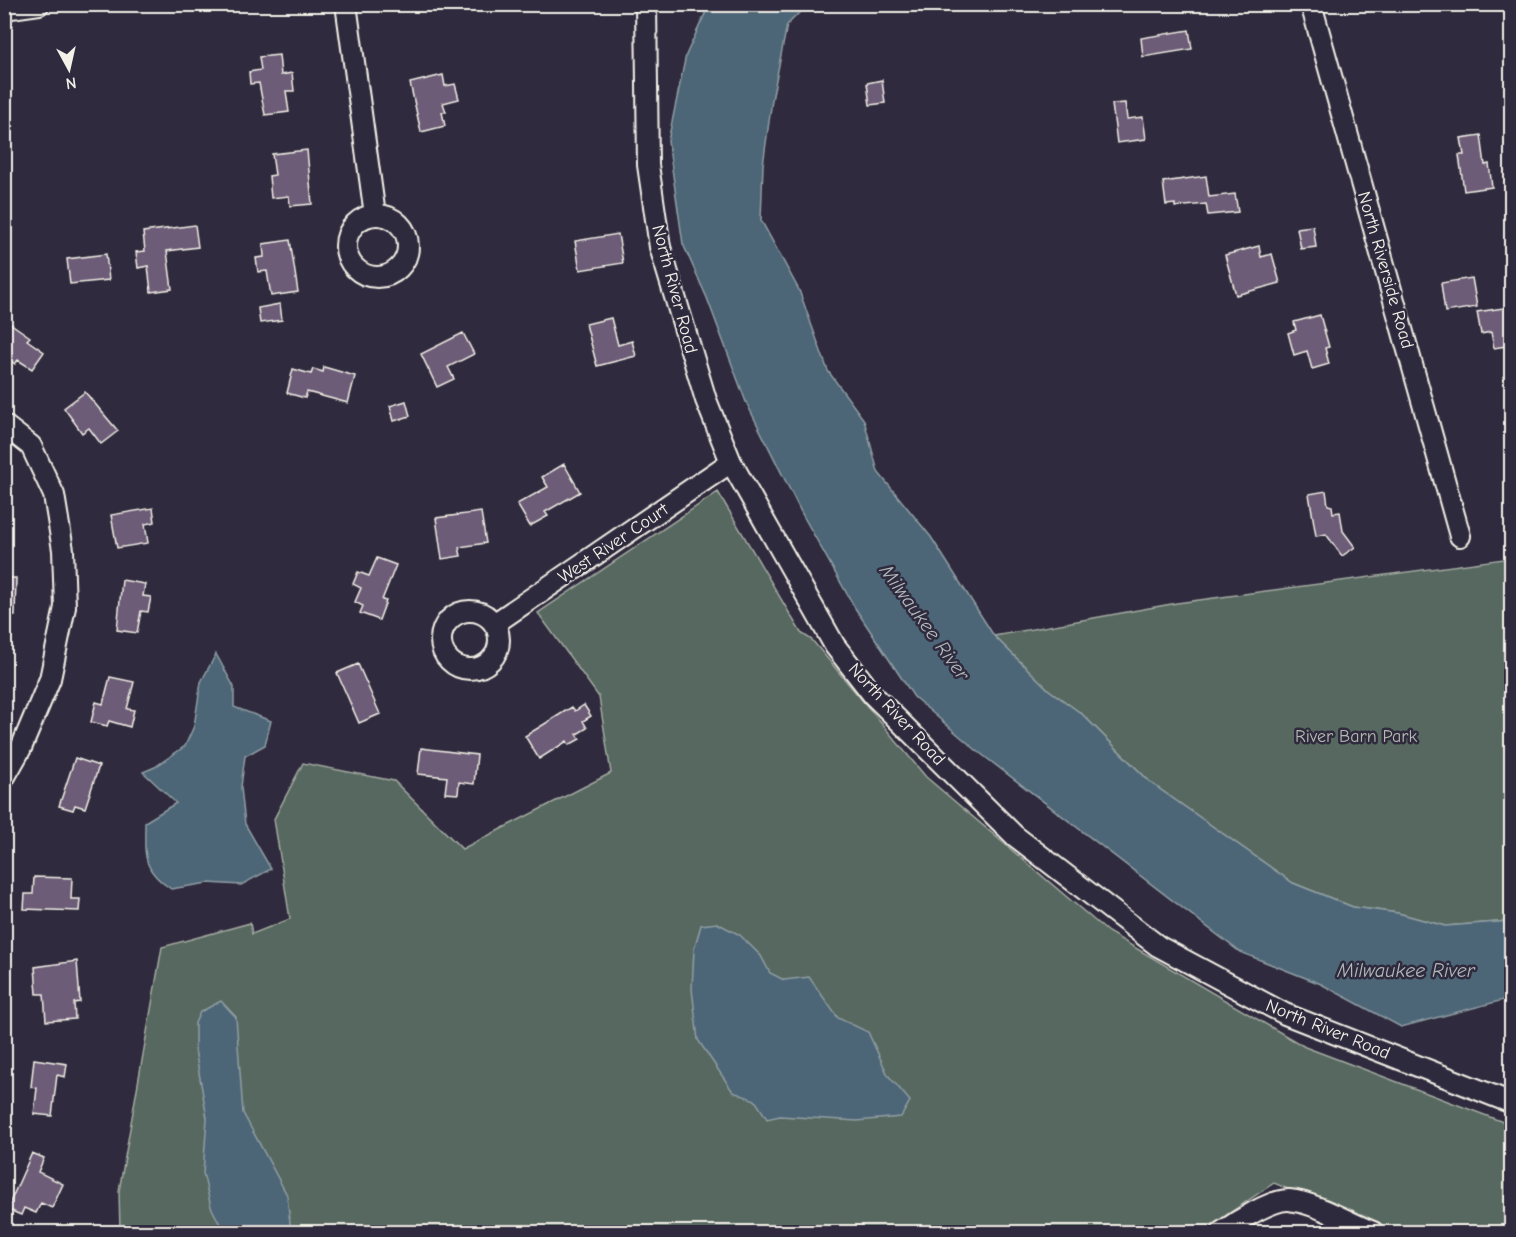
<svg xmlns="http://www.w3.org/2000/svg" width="1516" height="1237" viewBox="0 0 1516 1237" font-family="'Comic Neue',sans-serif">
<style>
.green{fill:#56675f;stroke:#a5aca4;stroke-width:1.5}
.water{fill:#4d6677;stroke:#909ea4;stroke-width:1.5}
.building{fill:#6c5c77;stroke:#f4f1e8;stroke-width:1.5}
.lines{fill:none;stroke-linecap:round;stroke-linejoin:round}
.minor-casing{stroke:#f4f1e8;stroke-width:24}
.minor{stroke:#2f2a3d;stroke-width:20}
.labels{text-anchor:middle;stroke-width:5;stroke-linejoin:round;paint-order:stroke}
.street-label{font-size:18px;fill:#f4f1e8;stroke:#2f2a3d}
.park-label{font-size:18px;fill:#b5bab1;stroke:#2f2a3d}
.water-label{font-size:20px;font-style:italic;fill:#b1b9bb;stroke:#2f2a3d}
</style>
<rect width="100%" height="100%" fill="#2f2a3d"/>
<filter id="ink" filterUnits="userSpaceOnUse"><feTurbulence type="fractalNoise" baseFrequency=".0167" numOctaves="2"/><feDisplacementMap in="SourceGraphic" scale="12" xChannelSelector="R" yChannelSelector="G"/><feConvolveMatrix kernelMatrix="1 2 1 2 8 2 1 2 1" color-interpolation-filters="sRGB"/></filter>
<g filter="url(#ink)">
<path class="green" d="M718,492L801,633L812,640L926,777L1108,932L1305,1047L1511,1125V1232H1392L1274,1183L1201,1232H120L119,1191L162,947L250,923L252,934L290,919L274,819L303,763L394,781L462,849L611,773L599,697L538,613Z
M1511,558V921L1445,926L1398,913L1353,907L1293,883L1151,783L1082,714L1049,690L994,636L1177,603Z"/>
<path class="water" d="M709,5H807L787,25L772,100L763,165L761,220L799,290L828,371L864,420L878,472L931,537L994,636L1049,690L1082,714L1151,783L1293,883L1353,907L1398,913L1445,926L1511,921V998L1401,1027L1321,984L1240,952L976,750L914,697L855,608L801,512L746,402L707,298L683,244L668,141L686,55Z
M216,654L234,687V707L271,721L265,745L245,756L241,787L245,824L271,869L241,885L208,883L171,889C141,869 145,855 145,822L176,803L143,772L155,767L185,746L194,726L201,682Z
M717,923L740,935L761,956L770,973L784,980L809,977L838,1018L868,1032L888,1075L910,1101L901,1117L857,1121L780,1116L767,1119L755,1100L733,1092L698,1040L692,989L694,949L701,925Z
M221,1001L236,1017L243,1113L287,1195L291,1232H224L211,1207L203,1173L207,1118L195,1050V1023L200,1012Z"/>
<path class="building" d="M1189,30L1192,49L1143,57L1141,38Z
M279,55L281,75L292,73L294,91H286L289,112L265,115L259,83L250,84L249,72L261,70L259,57Z
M443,75L445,86L455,84L459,99L443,103L446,112H442L445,126L421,132L410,83Z
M882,80L885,103L870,105L867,83Z
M1125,103L1127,119L1143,117L1146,139L1117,143L1112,104Z
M1481,135L1485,165L1489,164L1492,187L1464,191L1459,155H1464L1461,138Z
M307,150L312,204L290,206L289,196L271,198L269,176L275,175L272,154Z
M1206,176L1209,197L1235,194L1238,212L1208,215L1206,204L1175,207V204L1166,205L1163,182Z
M195,225L198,247L167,251L172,289L151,292L148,266L138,268L136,252L145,251L143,232Z
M1313,226L1316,247L1301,249L1297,228Z
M618,234L623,263L580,270L575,241Z
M290,240L298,292L271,296L267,271L258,272L256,258L264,257L263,244Z
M1259,246L1261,257L1272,254L1280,283L1236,295L1225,255Z
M106,254L109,280L70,284L67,259Z
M1472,278L1477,307L1445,312L1441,283Z
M280,304L282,320L260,323L258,308Z
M1510,307L1512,345L1494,348L1491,332L1481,334L1477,312Z
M1320,315L1329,347L1325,348L1329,364L1312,369L1307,351L1294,355L1288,333L1296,330L1294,322Z
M611,318L618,345L632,341L636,356L597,366L586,324Z
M4,319L30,337L27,340L44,352L32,369L18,360L15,364L4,357Z
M463,333L474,354L448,367L454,379L437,387L421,354Z
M324,367L355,376L348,403L307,392L305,398L287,393L293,369L311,374L313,369L323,372Z
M85,392L118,431L101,444L89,428L82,433L64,408Z
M406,401L410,416L394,421L390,406Z
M564,464L580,492L545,512L548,516L530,526L517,504L548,487L542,477Z
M1326,491L1328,505L1332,506L1333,513L1340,512L1343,531L1355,547L1342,556L1326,534L1316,536L1309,494Z
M153,508L155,522L145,524L148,543L117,548L111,515Z
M481,512L486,543L459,547L461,556L442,559L436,518Z
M377,558L396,565L382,600L386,601L379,620L360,613L363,606L355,602L361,588L353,584L358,572L369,576Z
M4,578H16L15,616L4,615Z
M122,580L145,584L143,596L151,597L148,612L141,611L137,633L117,630Z
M358,664L380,714L359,723L337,673Z
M110,677L134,682L127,709L134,710L130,727L109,721L107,726L91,722L96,702L103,704Z
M584,705L591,716L583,721L587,728L577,734L580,739L569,745L567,741L539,759L525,736L572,707L575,711Z
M421,748L477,755L474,784L459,782L458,794L445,793L447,777L418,774Z
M75,758L99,766L85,808L75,805L73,810L59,806Z
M34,877L72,878L71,899H80L79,911L24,909L25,894H33Z
M77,961L80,1002L74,1003L75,1019L46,1021L44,994H37L35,967Z
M34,1059L67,1064L65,1077L57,1075L52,1116L34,1114L37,1088L31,1087Z
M32,1153L44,1158L38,1172L63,1184L52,1208L41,1203L36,1213L24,1208L21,1215L7,1209Z"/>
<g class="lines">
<defs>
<path id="minor" d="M346,4L375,215
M646,4L648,165L660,247L706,400L731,462L835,646L874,696L1015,836L1158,946L1285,1014L1512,1103
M1311,4L1460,536
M4,9L39,4
M346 246a31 31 0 1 1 62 0a31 31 0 1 1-62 0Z
M4,425L31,446L54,495L63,550L65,607L50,679L21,748L4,778
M441 640a29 29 0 1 1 58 0a29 29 0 1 1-58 0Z
M494,624L731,462
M1222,1232C1236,1222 1272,1199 1289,1200C1317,1203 1347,1222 1373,1232"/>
</defs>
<use href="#minor" class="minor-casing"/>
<use href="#minor" class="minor"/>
</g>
</g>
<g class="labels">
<g class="street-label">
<text transform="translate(1386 270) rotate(74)" y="6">North Riverside Road</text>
<text transform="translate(675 289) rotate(75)" y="6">North River Road</text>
<text transform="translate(613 543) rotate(-34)" y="6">West River Court</text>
<text transform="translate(897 714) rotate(47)" y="6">North River Road</text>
<text transform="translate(1328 1029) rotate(22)" y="6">North River Road</text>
</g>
<g class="park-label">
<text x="1356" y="742">River Barn Park</text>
</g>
<g class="water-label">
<text transform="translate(925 622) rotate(54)" y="7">Milwaukee River</text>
<text x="1406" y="977">Milwaukee River</text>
</g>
</g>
<rect width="1516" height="1237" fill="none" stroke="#2f2a3d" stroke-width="24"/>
<rect x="12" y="12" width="1492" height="1213" fill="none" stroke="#f4f1e8" stroke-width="2" filter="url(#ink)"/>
<g transform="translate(69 69) rotate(172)" stroke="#2f2a3d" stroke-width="4.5" paint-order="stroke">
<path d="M0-4.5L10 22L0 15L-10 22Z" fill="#f4f1e8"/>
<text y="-9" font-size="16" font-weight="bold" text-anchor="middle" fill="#f4f1e8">N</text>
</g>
</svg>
